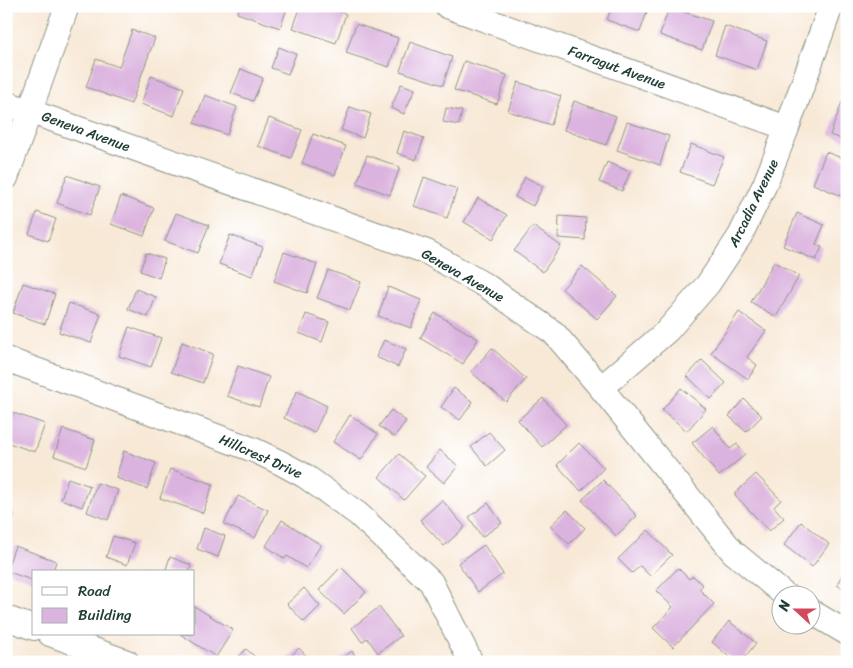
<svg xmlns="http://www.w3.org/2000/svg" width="853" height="668" viewBox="0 0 853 668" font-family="Sriracha,sans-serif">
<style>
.building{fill:#dbb3df}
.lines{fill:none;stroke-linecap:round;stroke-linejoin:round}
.minor-casing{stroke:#8c9386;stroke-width:26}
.minor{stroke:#fff;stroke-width:24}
.labels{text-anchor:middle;stroke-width:5;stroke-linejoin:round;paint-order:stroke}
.street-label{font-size:14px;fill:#1f3d34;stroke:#fff}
</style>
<rect width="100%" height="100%" fill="#fff"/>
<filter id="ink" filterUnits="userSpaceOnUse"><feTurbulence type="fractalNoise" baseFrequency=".02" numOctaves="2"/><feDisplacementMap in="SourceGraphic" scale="10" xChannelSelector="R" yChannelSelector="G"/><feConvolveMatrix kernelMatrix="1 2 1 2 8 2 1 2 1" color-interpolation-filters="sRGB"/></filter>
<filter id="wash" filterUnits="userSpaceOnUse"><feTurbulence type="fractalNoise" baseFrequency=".0096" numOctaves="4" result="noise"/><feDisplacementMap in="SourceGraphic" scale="20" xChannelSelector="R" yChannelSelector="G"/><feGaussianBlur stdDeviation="1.12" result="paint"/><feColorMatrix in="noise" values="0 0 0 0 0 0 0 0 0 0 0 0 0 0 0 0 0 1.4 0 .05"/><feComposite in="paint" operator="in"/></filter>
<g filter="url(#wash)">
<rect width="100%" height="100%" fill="#f8e9d7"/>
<g id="blocks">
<path class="building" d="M240,6H288L280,28L237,13Z
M301,6H325L346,14L336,43L293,28Z
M612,6H649L640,32L607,20Z
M669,7L712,21L702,50L660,35Z
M356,24L398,38L389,67L346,53Z
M725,26L767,41L757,70L715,55Z
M132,30L155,38L131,104L86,87L96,59L119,67Z
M410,42L452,57L443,85L400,71Z
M279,47L296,54L288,74L271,68Z
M464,61L507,75L497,104L454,90Z
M241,69L263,78L253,101L231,93Z
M151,76L184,88L174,116L141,104Z
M518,82L561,96L551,125L508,111Z
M401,84L415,89L404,114L391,108Z
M205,95L237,107L227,135L194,123Z
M574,101L616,116L606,145L564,130Z
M842,102L847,103V141L830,135Z
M350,107L371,114L363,138L341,130Z
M446,108L462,111L459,125L443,122Z
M269,118L302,130L291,158L258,146Z
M627,122L669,136L660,165L617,150Z
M404,131L424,138L416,160L397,153Z
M313,134L346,146L335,175L302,163Z
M691,144L724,157L712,184L680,172Z
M826,152L847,160V190L844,197L813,184Z
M367,155L400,167L390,195L357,183Z
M607,162L630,172L622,191L599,182Z
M67,175L100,187L90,215L57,203Z
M424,177L457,189L447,218L414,206Z
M525,177L543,186L533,206L515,197Z
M121,196L154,208L144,236L111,224Z
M478,198L507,215L493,239L464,222Z
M37,212L56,219L48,241L29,234Z
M176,213L209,225L198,253L165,241Z
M797,213L824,225L816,244L822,247L816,260L783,246Z
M559,216L586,218L585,240L558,238Z
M533,226L561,246L543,272L514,251Z
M230,235L263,247L252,276L219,264Z
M284,252L317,264L307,293L274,281Z
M146,253L165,259L159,278L140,271Z
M774,262L799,276L776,317L751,302Z
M582,266L617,296L597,319L562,289Z
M328,270L361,282L350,310L317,298Z
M23,283L55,294L45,324L13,313Z
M388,287L421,300L411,328L378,316Z
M136,289L156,297L148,317L128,309Z
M69,303L101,314L91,343L59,332Z
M739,312L766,331L747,357L757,365L748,379L711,353Z
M435,313L478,339L463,364L420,338Z
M306,314L329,322L322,342L299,333Z
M129,327L161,338L151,367L119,356Z
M384,340L406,349L398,367L376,357Z
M182,342L213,354L203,383L171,372Z
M492,348L526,379L506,402L471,372Z
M702,360L726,383L711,399L687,376Z
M238,366L269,377L259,407L227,396Z
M454,388L473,402L460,420L441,407Z
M681,388L706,409L687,431L662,410Z
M297,391L327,406L314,433L284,418Z
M543,398L566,425L542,447L518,420Z
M744,399L762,416L746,432L729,416Z
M391,410L406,421L394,437L379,426Z
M11,412L45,424L35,452L6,442V425Z
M350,415L378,434L361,460L333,442Z
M713,426L730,449L737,444L745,455L719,476L692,443Z
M63,429L95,440L86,467L54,456Z
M489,432L505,450L487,466L471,447Z
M579,443L604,468L581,491L557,465Z
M440,450L458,466L444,483L426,467Z
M124,451L156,463L147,489L116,478Z
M399,454L425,476L404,500L379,477Z
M170,469L213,484L203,513L160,498Z
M756,474L781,500L774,507L784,518L769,531L734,494Z
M68,478L90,486L82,507L61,499Z
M603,480L637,516L616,536L582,500Z
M97,483L118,490L108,520L87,512Z
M238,496L268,510L255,538L224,524Z
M442,500L465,527L444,546L420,520Z
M488,503L502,523L482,537L469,517Z
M567,510L585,528L569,544L550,526Z
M6,511L14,514L7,536H6Z
M282,520L321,545L306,568L287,556L285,559L266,546Z
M801,522L829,544L812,567L784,545Z
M204,528L225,536L218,557L197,549Z
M648,530L672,555L650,576L640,566L632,573L618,559Z
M113,536L135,543L127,565L106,557Z
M484,545L503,574L478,592L458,563Z
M15,546L56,561L53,572H34V581L6,571Z
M170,557L191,565L189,572H165Z
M847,565V590L837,585Z
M341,567L366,592L344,614L319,590Z
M678,568L689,579L693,576L703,585L699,589L714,604L673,647L653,628L673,607L656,591Z
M304,588L320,606L304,622L287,604Z
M194,606L233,630L216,657L180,634H194Z
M379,607L401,636L378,653L367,638L362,642L352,628Z
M729,621L756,643L741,662H735L712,642Z
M299,648L312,662H285Z
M246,649L261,662H234Z
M352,651L359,662H336Z"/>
</g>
</g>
<g filter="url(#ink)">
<use href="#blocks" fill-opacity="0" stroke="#8c9386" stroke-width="1"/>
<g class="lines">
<defs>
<path id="minor" d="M447,6L787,128
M6,103L427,252L488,287L554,333L601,388L733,552L786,596
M6,178L67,6
M6,359L254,450L281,463L305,476L358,514L431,582L471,662
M601,388L667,331L708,284L740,236L765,184L787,128L831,6
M810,611L847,633
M6,618L34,628
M50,634L127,662"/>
</defs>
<use href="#minor" class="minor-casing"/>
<use href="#minor" class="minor"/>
</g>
</g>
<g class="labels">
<g class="street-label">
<text transform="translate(617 67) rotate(20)" y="5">Farragut Avenue</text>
<text transform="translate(86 131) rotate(20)" y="5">Geneva Avenue</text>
<text transform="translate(753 203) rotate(-64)" y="5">Arcadia Avenue</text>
<text transform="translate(463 275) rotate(30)" y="5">Geneva Avenue</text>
<text transform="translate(261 456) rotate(24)" y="5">Hillcrest Drive</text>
</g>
</g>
<rect width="853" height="668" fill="none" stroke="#fff" stroke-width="25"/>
<rect x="32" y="570" width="162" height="65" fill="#ffffff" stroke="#a5b1ae"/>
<rect x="42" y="587" width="25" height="8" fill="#ffffff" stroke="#a5b1ae"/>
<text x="78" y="596" font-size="15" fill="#1f3d34">Road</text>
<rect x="42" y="608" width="25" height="15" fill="#dbb3df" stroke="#a5b1ae"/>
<text x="78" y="620" font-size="15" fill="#1f3d34">Building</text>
<g transform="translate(796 610) rotate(291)"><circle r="24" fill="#ffffff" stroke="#a5b1ae"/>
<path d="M0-4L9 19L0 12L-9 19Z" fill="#d1495b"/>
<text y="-8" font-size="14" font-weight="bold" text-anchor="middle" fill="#1f3d34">N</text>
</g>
</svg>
